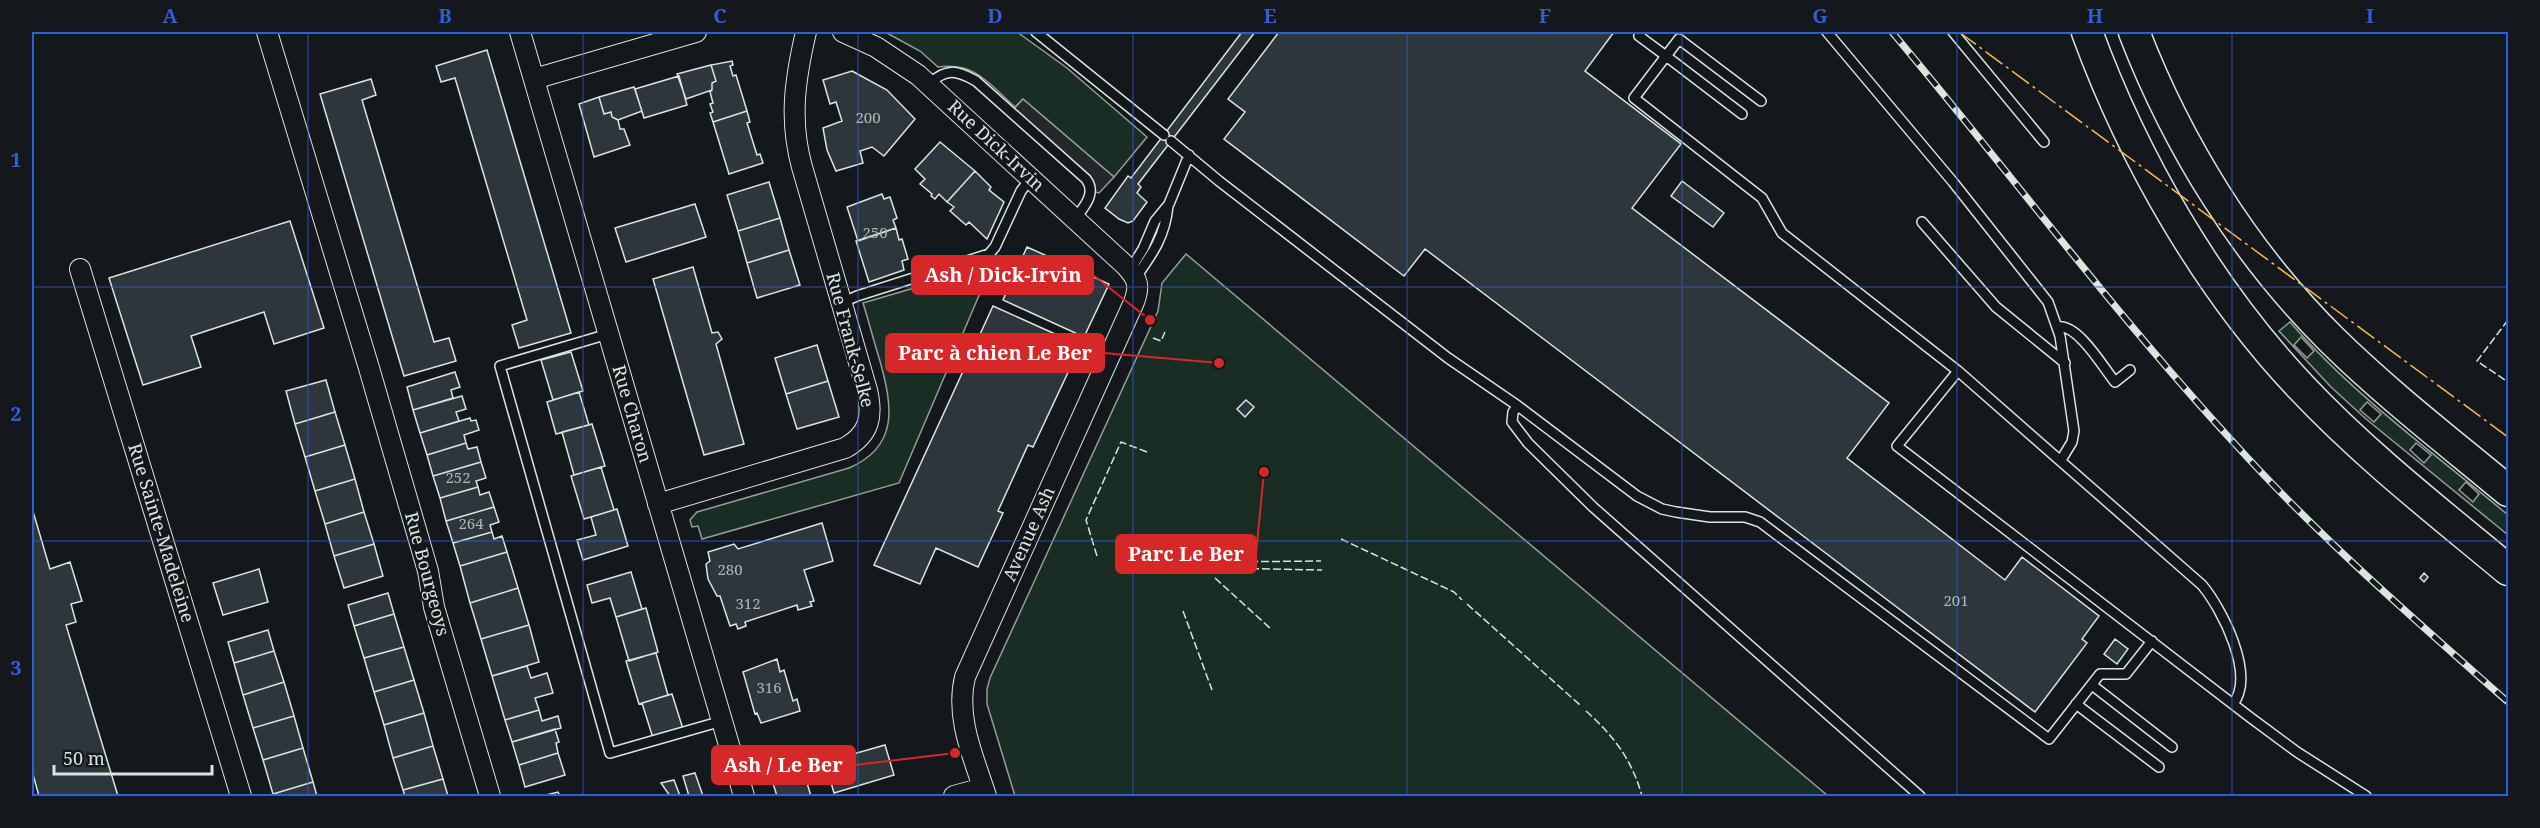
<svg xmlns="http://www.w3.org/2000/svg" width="2540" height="828" viewBox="0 0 2540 828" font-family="'Noto Serif',serif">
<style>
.green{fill:#1a2d24;stroke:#939e99;stroke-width:1.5;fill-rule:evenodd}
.parking{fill:#24282b;stroke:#939e99;stroke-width:1.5}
.building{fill:#2c363c;stroke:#d8e6dc;stroke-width:1.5}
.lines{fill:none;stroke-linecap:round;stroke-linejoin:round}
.service-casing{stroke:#d8e6dc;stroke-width:12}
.minor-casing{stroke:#d8e6dc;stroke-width:22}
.primary-casing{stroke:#d8e6dc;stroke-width:33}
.service{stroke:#14181c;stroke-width:9}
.minor{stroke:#14181c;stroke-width:20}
.primary{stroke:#14181c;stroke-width:30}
.rail-casing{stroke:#d8e6dc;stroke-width:7}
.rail{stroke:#14181c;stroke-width:4.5;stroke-dasharray:14;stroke-linecap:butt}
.fence{stroke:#d8e6dc;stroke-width:1.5;stroke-dasharray:8 3;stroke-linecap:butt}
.power{stroke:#ffb74d;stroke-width:1.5;stroke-dasharray:21 4.5 3 4.5;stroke-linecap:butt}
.grid{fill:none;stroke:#305dd8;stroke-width:1.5;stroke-opacity:0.55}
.labels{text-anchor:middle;stroke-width:4.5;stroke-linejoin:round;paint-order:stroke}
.number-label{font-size:15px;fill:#adbab4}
.street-label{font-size:18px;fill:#d8e6dc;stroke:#14181c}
.leader{fill:none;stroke:#d62828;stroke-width:2}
.callout-dot{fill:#d62828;stroke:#14181c;stroke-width:2}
.callout{fill:#d62828;stroke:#d62828;stroke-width:2}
.callout-label{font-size:20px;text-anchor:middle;font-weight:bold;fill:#fff}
.neatline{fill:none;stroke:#305dd8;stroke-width:2}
.grid-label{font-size:20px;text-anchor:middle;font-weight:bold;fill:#305dd8}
</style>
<rect width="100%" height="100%" fill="#14181c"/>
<path class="green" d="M885,32H1017L1067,68L1147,137L1114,177L1023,99L1015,107C989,84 976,62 938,67L920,51Z
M1186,254L1828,796H1015L987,704V689L990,678L1158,311L1162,283Z
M992,265L899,483L702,539L698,526L692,527L690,520L697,512L849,468C900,446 892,405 880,361C874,342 869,322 863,303Z
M2290,322C2353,395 2434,453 2508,515V535L2366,419L2331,387L2279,331ZM2301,337L2314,351L2307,358L2294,345ZM2367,402L2381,414L2374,422L2360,410ZM2416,443L2431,455L2424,463L2410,450ZM2466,482L2479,494L2473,502L2459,490Z"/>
<path class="parking" d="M1023,99L1114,177L1099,193L1091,191L1090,185L1011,112Z"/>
<path class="building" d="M1242,32H1255L1138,184L1141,187L1137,193L1147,202L1133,221L1128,223L1119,219L1105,208L1128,176L1131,178Z
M1279,32H1614L1585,71L1681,144L1632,208L1889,403L1847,458L2005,580L2022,557L2099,616L2082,639L2087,643L2035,712L1425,249L1404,276L1224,139L1245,112L1228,99Z
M487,50L571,333L519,348L512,325L527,320L455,78L441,82L436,66Z
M732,61L733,65L730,66L733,76L736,75L747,111L713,122L710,113L713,112L710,104L713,103L710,92L712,90V83L716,81L711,65Z
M711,65L716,81L712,83V90L686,99L677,74Z
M852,71L887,90L915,119L884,156L872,147L860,151L863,163L836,171L827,150L823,128L842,121L836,102L830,104L823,80Z
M679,76L687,105L644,118L635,89Z
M371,79L376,95L362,100L434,342L449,338L456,361L404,376L320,94Z
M634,87L642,111L618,120L612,117L611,112L604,114L599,97Z
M599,97L604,114L611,112L612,117L618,120L620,129H624L630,145L594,157L579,104Z
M747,111L750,122L747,123L757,155L760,154L763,163L729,174L713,122Z
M940,142L975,171L947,202L939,194L935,199L931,196L932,194L920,184L925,179L915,169Z
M975,171L991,187L989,190L1004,202L987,239L969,222L966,225L950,211L954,207L947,202Z
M1682,181L1724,213L1713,227L1671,196Z
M769,182L780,218L738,231L727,195Z
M882,194L884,199L890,197L897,218L893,220L896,228L858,241L847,207Z
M695,204L706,237L626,262L615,228Z
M780,218L789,250L747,263L738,231Z
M290,221L324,328L274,344L264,312L191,336L201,367L143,385L109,278Z
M896,228L899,240L902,239L908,259L902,261L904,270L869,282L856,241Z
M1027,247L1109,284L1084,337L1003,300Z
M789,250L800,285L757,298L747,263Z
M693,267L712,333L718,332L722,339L716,344L744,444L704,455L653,279Z
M993,306L1064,338L1056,359L1071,366L1033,447L1028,445L998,511L1003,513L978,567L936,548L920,584L874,565Z
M817,345L828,381L786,394L775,358Z
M571,352L583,391L553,400L541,360Z
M455,372L460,387L451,390L453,398L413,410L407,387Z
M326,380L335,412L295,424L286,391Z
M828,381L839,417L797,429L786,394Z
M579,392L589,425L556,434L547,402Z
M462,396L466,409L456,412L459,421L420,433L413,410Z
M1246,400L1254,407L1245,417L1237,409Z
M335,412L345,445L305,457L295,424Z
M470,418L471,421L476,420L479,430L464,435L466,443L427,455L420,433Z
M592,424L605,466L574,475L562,432Z
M466,443L468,449L477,447L481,462L433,476L427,455Z
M345,445L355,479L315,491L305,457Z
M481,462L486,478L476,481L478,487L440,498L433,476Z
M601,467L614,510L584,519L571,476Z
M355,479L364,512L325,524L315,491Z
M478,487L480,495L489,492L494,507L446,521L440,498Z
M494,507L499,522L490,525L492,532L453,543L446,521Z
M32,508L50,569L70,562L82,601L71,604L76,622L66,625L118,796H39L32,771Z
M617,509L628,546L583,560L577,540L596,535L591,517Z
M364,512L374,544L334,556L325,524Z
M822,523L833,561L804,570L814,601L810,602L812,606L798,610L797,605L745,622L746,626L738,629L736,624L730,626L720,596H717L708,579L706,564L710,561L708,552L734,544L738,549Z
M492,532L494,539L502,536L507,552L460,566L453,543Z
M374,544L383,576L344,588L334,556Z
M507,552L518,588L470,603L460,566Z
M259,569L268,602L223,615L213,583Z
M631,572L642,609L616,617L610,598L592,603L587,585Z
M2424,573L2428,577L2424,582L2420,578Z
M518,588L529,625L481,639L470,603Z
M388,593L394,614L354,626L348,605Z
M646,608L658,652L629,661L616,617Z
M394,614L404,647L364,658L354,626Z
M529,625L539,662L492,676L481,639Z
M268,630L274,651L234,663L228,642Z
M2115,639L2128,649L2117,664L2104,654Z
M404,647L414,680L374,692L364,658Z
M274,651L284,682L243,695L234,663Z
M656,653L668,695L639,704L626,661Z
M777,659L780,672L784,670L793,701L797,699L800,711L761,723L757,713L755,714L743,672Z
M527,666L531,678L547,673L553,693L535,698L539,710L505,720L492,676Z
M414,680L424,713L384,725L374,692Z
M284,682L294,716L253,728L243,695Z
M672,694L683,729L653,738L642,703Z
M539,710L542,721L558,716L561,728L512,742L505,720Z
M424,713L433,746L393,758L384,725Z
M294,716L303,748L263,760L253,728Z
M555,729L559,742L556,743L558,753L519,765L512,742Z
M885,745L894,775L834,793L825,762Z
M433,746L443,779L403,790L393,758Z
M303,748L313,782L273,794L263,760Z
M796,748L811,796H777L765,758Z
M558,753L565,775L525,787L519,765Z
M695,773L703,796H689L683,776Z
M443,779L448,796H405L403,790Z
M674,780L680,796H670L661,783Z
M313,782L317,796H273V794Z
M558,792L560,796H542Z"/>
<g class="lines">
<defs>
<path id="service" d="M1036,32L1164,135
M1641,32L1639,36L1666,56L1634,98L1762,198L1782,233L1958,371
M1827,32L1953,182L2048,302L2060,336L2074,431L2072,442L2061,460
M1953,32L2044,142
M929,84C946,68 956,70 976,81L1086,179C1097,193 1084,207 1075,219
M1742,114L1666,56L1679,39L1761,101
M1171,141L1219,181L1448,358L1518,406L1637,496L1662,509L1676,512L1710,517H1745L1760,522L2049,739L2100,674H2126L2152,641
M1922,222L1996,307L2065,363
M1130,270L1143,249L1155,221L1169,204L1189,155
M1136,277C1153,253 1165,236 1168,206
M841,303L857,296L989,254L995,247L1021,191L1031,178
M2058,327C2078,324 2103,367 2115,382L2130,370
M608,334L500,366L610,753L722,721
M1518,406L1513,412L1512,422L1528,443L1593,507L1920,796
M2092,685L2172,747
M2076,704L2159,767
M2233,704C2256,675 2222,609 2202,585L1958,371L1897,446L2251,718L2297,752L2366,796"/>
<path id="minor" d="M267,32L369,368L428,571L434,607L490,796
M520,32L744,796
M843,32L876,47L918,75L1126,266C1138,279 1140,286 1134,302L965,677C955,718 974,758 986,796
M534,79L696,32
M80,269L241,796
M658,504L845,448C870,434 873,416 867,390L802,167C789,120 795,79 806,32
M954,796L983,788"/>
<path id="primary" d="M2087,32C2133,158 2208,289 2301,387C2364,454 2437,511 2508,570
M2134,32C2178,146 2245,254 2332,340C2387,394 2449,442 2508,491"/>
</defs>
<use href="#service" class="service-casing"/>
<use href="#minor" class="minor-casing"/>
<use href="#primary" class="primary-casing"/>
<use href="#service" class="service"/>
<use href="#minor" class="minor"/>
<use href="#primary" class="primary"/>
<defs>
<path id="rail" d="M1892,32C2007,169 2114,313 2235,444C2319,537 2414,619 2508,702"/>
</defs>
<use href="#rail" class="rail-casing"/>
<use href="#rail" class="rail"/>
<path class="fence" d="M2508,320L2477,361L2508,382
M1153,338L1161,341L1165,332
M1341,539L1454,592L1462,600
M1097,556L1086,520L1121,442L1147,452
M1217,562L1321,561
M1218,568L1322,570
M1215,578L1271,629
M1467,604L1580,705
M1183,611L1212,690
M1586,711C1614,736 1632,760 1642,796"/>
<path class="power" d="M1959,32L2508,437"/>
</g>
<path class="grid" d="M308,32V796M583,32V796M858,32V796M1133,32V796M1407,32V796M1682,32V796M1957,32V796M2232,32V796M32,287H2508M32,541H2508"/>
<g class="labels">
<g class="number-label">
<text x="868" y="123">200</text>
<text x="875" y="238">250</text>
<text x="458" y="483">252</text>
<text x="471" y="529">264</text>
<text x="730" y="575">280</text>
<text x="1956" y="606">201</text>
<text x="748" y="609">312</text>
<text x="769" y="693">316</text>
</g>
<g class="street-label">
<text transform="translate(996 146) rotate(43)" y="6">Rue Dick-Irvin</text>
<text transform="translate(850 340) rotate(75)" y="6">Rue Frank-Selke</text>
<text transform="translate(632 414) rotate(74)" y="6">Rue Charon</text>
<text transform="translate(161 533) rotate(73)" y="6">Rue Sainte-Madeleine</text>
<text transform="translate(1029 534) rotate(-66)" y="6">Avenue Ash</text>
<text transform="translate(427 574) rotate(75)" y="6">Rue Bourgeoys</text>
</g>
</g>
<path class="leader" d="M1150 320L1093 275M1219 363L1104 353M1264 472L1256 554M955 753L855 765"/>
<g class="callout-dot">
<circle cx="1150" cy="320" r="6"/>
<circle cx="1219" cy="363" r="6"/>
<circle cx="1264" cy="472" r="6"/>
<circle cx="955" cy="753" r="6"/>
</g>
<g class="callout">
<rect x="912" y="256" width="181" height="38" rx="6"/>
<rect x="886" y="334" width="218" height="38" rx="6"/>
<rect x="1116" y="535" width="140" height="38" rx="6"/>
<rect x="712" y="746" width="143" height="38" rx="6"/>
</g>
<g class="callout-label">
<text x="1003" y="282">Ash / Dick-Irvin</text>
<text x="995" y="360">Parc à chien Le Ber</text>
<text x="1186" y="561">Parc Le Ber</text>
<text x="783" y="772">Ash / Le Ber</text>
</g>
<rect width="2540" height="828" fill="none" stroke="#14181c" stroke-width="66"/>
<path d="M54 765v9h158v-9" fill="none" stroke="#d8e6dc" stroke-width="3"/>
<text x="63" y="765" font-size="18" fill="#d8e6dc" stroke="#14181c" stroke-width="4.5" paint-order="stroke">50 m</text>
<rect x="33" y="33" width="2474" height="762" class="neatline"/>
<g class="grid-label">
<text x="170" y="23">A</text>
<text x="445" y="23">B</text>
<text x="720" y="23">C</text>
<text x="995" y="23">D</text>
<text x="1270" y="23">E</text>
<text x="1545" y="23">F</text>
<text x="1820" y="23">G</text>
<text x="2095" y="23">H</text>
<text x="2370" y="23">I</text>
<text x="16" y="167">1</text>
<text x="16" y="421">2</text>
<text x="16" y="675">3</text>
</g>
</svg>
